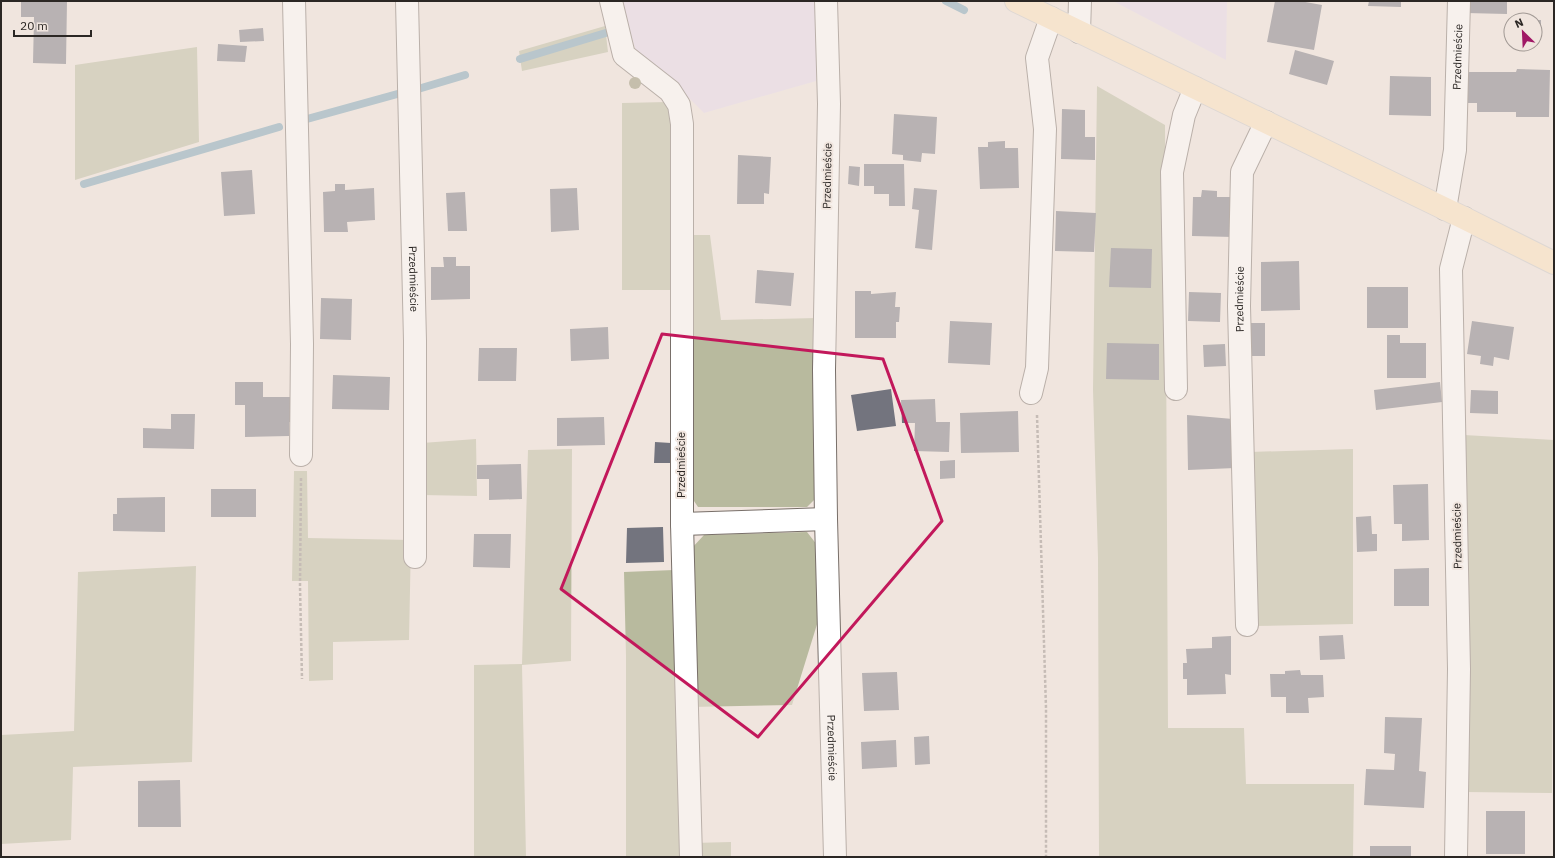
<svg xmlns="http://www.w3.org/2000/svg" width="1555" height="858" viewBox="0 0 1555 858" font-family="'IBM Plex Sans',sans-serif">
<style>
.commercial{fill:#e4d8ec}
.green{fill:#b8ba9e}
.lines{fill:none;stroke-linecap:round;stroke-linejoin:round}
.stream{stroke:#75a1b5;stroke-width:8}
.building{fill:#73747e}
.minor-casing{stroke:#786f69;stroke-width:24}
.major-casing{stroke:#c8c7c6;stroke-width:24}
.path{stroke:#928a85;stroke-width:2.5;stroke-dasharray:3 2;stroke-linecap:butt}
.minor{stroke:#fff;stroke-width:22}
.major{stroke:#fde2bb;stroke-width:22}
.tree{fill:#918e6f}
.marked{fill:none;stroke:#c2185b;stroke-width:3;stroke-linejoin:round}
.labels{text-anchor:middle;stroke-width:4;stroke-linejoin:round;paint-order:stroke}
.street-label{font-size:11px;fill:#2b2724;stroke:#f0e5de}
</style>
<rect width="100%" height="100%" fill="#f0e5de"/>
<path class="commercial" d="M621,1H817L816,81L704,113L667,76L636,51Z
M1113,1H1227L1226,60Z"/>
<path class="green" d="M605,26L608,52L522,71L519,51Z
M197,47L199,142L75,180V65Z
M1097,86L1165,125L1168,728H1244L1246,784H1354L1353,857H1099L1098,558L1093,390Z
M667,102L674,113L671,290H622V103Z
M690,235H710L721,320L817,318L820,494L807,507H698L690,495Z
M1464,435L1554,440L1552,793L1466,792Z
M476,439L477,496L421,495L422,443Z
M572,449L571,661L522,665L526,857H474V665L522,664L528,450Z
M1353,449V624L1254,626L1249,452Z
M294,471H307L308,538L411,540L409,640L333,642V680L309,681L308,581H292Z
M807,532L821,550L823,605L792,705L691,707V549L704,535Z
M196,566L192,762L73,767L71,840L1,844V735L74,731L78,572Z
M674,570L680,857H626V656L624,572Z
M731,842V857H694L693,843Z"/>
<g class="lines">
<path class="stream" d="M946,1L964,10
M520,59L609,32
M418,89L465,75
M307,119L401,93
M84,184L279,127"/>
</g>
<path class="building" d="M21,1H67L66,64L33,63L34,17H21Z
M1275,1H1300L1322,5L1314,50L1267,42Z
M1369,1H1401V7L1368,6Z
M1467,1H1507V14L1466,13Z
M1535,20H1541V40H1535Z
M263,28L264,41L240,42L239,30Z
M218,44L247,46L245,62L217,61Z
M1295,50L1334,61L1327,85L1289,74Z
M1517,69L1550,70L1549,117H1516V112H1477V103H1467V72H1516Z
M1390,76L1431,77V116L1389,115Z
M1062,109L1085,110V137H1095V160L1061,159Z
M894,114L937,117L935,154L922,153L921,162L903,160V155L892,154Z
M1005,141V148H1018L1019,188L980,189L978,147H988V142Z
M738,155L771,157L769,194L764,193V204H737Z
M864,164H904L905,206H889V194H874V186H864Z
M849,166L860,167L859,186L848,184Z
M252,170L255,214L224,216L221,172Z
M335,184H345V190L374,188L375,220L347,222L348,232H324L323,192L335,191Z
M577,188L579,230L551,232L550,189Z
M914,188L937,190L932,250L915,248L919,210L912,209Z
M1202,190L1217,191V197H1233V237L1192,236L1193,197H1201Z
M465,192L467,231H448L446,193Z
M1056,211L1096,213L1094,252L1055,251Z
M1111,248L1152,249L1151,288L1109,287Z
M443,257H456V266H470V299L431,300V267H444Z
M1299,261L1300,310L1261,311V262Z
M757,270L794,273L791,306L755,303Z
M1367,287H1408V328H1367Z
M855,291H871V294L896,292L895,307H900L899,322H896V338H855Z
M1189,292L1221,293L1220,322L1188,321Z
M321,298L352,299L351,340L320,339Z
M950,321L992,323L990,365L948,363Z
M1472,321L1514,327L1509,360L1494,357L1493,366L1480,364L1481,356L1467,354Z
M1249,323H1265V356H1249Z
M608,327L609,359L571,361L570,329Z
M1387,335H1400V343H1426V378H1387Z
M1107,343L1159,344V380L1106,379Z
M1225,344L1226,366L1204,367L1203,345Z
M479,348H517L516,381H478Z
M333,375L390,377L389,410L332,409Z
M235,382H263V397H294V423L289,422V436L245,437V405H235Z
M1440,382L1442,402L1376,410L1374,390Z
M891,389L896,426L857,431L851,395Z
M1471,390L1498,391V414L1470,413Z
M935,399L936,422H950L949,452L914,451L915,423H902L901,400Z
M1018,411L1019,452L961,453L960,413Z
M171,414H195L194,449L143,448V428L171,429Z
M1187,415L1233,419L1235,468L1188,470Z
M604,417L605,445L557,446V418Z
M655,442L671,443L670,463H654Z
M955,460V478L940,479V461Z
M521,464L522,499L489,500V479H477V465Z
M1428,484L1429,540L1402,541V524H1394L1393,485Z
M211,489H256V517H211Z
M165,497V532L113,531V514H117V498Z
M1371,516L1372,534H1377V551L1357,552L1356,517Z
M663,527L664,562L626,563L627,528Z
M474,534H511L510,568L473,567Z
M1429,568V606H1394V569Z
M1343,635L1345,659L1320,660L1319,636Z
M1231,636V675L1225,674L1226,694L1187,695V679H1183V663H1187L1186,649L1212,648V637Z
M1300,670L1301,675H1323L1324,697L1308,698L1309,713H1286V697H1271L1270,674H1285V671Z
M897,672L899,710L864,711L862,673Z
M1385,717L1422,718L1419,771L1426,772L1424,808L1364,805L1366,769L1394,770L1395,754L1384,753Z
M929,736L930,764L915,765L914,737Z
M896,740L897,767L862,769L861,742Z
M180,780L181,827H138V781Z
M1486,811H1525V854H1486Z
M1370,846H1411V857H1370Z"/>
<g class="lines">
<defs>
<g id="minor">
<path d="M294,1L302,344L301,455"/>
<path id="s1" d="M407,1L415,341V557"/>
<path d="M611,1L624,55L670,91L679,105L682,124V524L691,857"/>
<path id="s2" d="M826,1L829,104L824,370L826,519L835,857"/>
<path d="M1079,32L1080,1"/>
<path id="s3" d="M1445,209L1455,150L1459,1"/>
<path d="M1176,389L1172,172L1184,115L1195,88"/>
<path d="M1031,393L1037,368L1045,129L1037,58L1051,18"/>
<path d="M682,524L826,519"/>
<path id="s4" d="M1247,625L1239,306L1242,172L1266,122"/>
<path d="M1456,857L1459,669L1451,269L1464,218"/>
</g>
<path id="major" d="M1016,1L1464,218L1554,263"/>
</defs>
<use href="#minor" class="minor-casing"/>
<use href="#major" class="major-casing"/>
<path class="path" d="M1037,415L1046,708V857
M301,478L300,586L302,679"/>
<use href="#minor" class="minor"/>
<use href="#major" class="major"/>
</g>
<circle class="tree" cx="635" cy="83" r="6"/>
<path d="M0 0H1555V858H0ZM662,334L883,359L942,521L758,737L561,589Z" fill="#f0e5de" fill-opacity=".55" fill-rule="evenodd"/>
<path class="marked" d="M662,334L883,359L942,521L758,737L561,589Z"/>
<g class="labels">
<g class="street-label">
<text dy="4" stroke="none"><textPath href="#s3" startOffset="153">Przedmieście</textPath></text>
<text transform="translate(827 176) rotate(-89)" y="4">Przedmieście</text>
<text dy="4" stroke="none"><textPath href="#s1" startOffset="278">Przedmieście</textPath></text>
<text dy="4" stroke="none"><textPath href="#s4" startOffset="326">Przedmieście</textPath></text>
<text transform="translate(681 465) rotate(-90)" y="4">Przedmieście</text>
<text transform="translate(1457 536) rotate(-91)" y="4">Przedmieście</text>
<text dy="4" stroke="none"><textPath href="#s2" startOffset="747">Przedmieście</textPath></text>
</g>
</g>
<rect width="1555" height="858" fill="none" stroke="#2b2724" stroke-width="4"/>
<g transform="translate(1523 32) rotate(336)"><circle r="19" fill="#f0e5de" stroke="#a19994"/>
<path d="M0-3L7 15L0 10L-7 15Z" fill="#a01865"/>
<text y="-6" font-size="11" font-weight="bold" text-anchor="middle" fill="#2b2724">N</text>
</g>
<path d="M14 30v6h77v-6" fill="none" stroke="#2b2724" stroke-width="2"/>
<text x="20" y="30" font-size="12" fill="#2b2724" stroke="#f0e5de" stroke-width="3" paint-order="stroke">20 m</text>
</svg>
